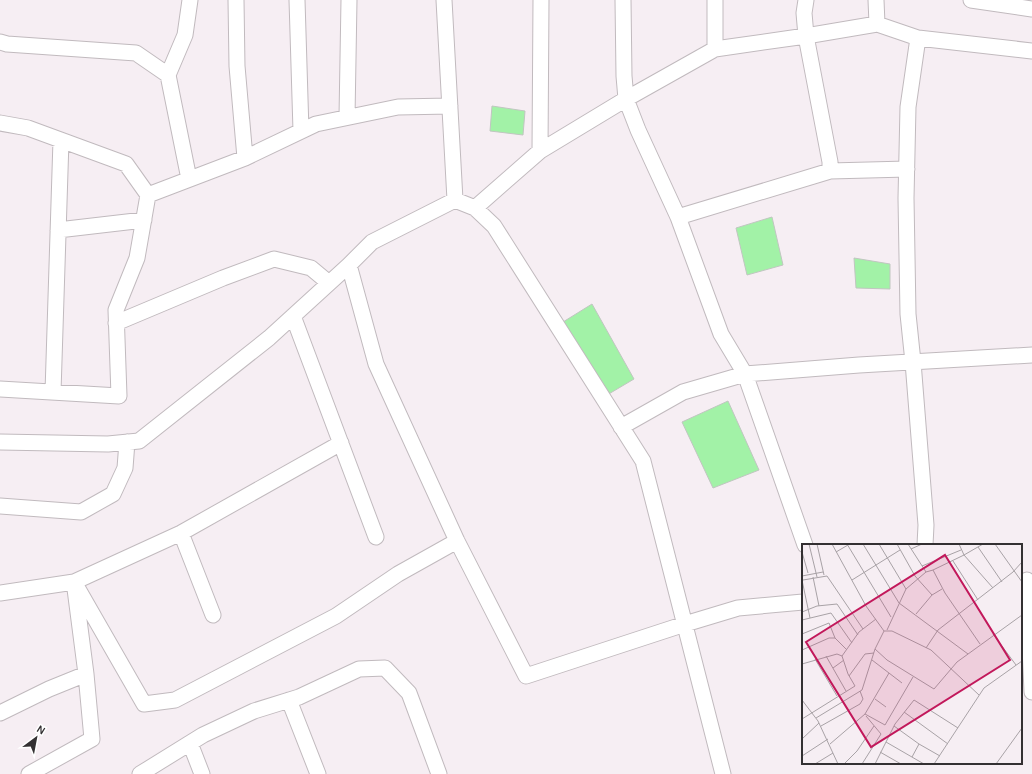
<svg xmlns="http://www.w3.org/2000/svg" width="1032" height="774" viewBox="0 0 1032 774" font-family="Karla,sans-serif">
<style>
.building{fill:#a2f2a7;stroke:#c0c6c0}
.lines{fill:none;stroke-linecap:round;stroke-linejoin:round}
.minor-casing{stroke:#c1babe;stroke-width:17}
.minor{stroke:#fff;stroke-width:15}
.inset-road{fill:none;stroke:#a8a2a6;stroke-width:1}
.view{fill:#c2185b;fill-opacity:0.15;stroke:#c2185b;stroke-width:2}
.inset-edge{fill:none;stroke:#333032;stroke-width:2}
</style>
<rect width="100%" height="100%" fill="#f6eef3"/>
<path class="building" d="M492,106L525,111L523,135L490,131Z
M772,217L783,265L747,275L736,228Z
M854,258L890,264V289L856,288Z
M592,304L634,379L607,395L563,322Z
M728,401L759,470L713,488L682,422Z"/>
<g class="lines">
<defs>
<path id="minor" d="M236,0L237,66L245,158
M297,0L301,131
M444,0L455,200L475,208L494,226L643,461L723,774
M623,0L624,76L626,99L638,130L678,217L721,334L745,374L805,545
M806,0L804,13L806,36L830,162V171
M876,0L877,24L918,38L908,107L906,198L908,314L913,362L926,525L925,545
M971,0L1032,9
M918,38L1032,51
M0,42L7,44L136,53L168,75L189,179
M715,49V0
M168,75L185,35L190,0
M347,117L349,0
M0,123L28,128L126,164L148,195L245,158L316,124L398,107L450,106
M540,151L541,0
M455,200L372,242L349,265L376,364L457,541L526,676L685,624L738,608L803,602
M475,208L540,151L626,99L715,49L806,36L877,24
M678,217L830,171L907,169
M58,230L144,220
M293,316L376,537
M116,323L223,278L274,259L311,268L329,283
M0,389L119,396L116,310L137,258L148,195
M53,392L61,140
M621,427L683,392L745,374L859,365L1032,355
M0,442L108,444L139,441L269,338L349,265
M0,506L81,512L113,494L125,468L127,442
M181,533L213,615
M1027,580L1032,692
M74,582L144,704L175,700L336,616L398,574L457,541
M0,593L74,582L181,533L341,443
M289,700L318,774
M0,713L49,689L86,674
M190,743L202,774
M29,774L92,739L86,674L75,589
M140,774L203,735L254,711L299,697L359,669L385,668L409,693L439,774"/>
</defs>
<use href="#minor" class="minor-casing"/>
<use href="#minor" class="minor"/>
</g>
<g transform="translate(802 544)">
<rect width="220" height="220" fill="#f6eef3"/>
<path class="inset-road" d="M7,0L15,33M15,0L22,31M30,0L64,62L82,87H90L129,106L177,151M45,0L89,73M61,0L97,59L166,110M77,0L104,45M95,0L113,32L130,51M106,0L124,28L131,26L143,49L178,100M157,0L162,11L181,0M193,0L220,38M176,3L200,38M109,5L120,0M0,8L6,29M34,8L46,1M151,17L176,56M120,22L159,6M131,26L162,11L191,44M0,32L21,28M11,33L17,62M0,36L8,74M1,36L25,32L61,85M50,36L98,6M0,68L15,62L35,60L56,91M114,70L130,51L140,45M0,76L29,69L50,99M85,86L104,45L124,28M82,87L73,105L85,116L132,145L155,118L220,71M0,90L27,79L33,94M191,90L214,121M124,104L136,86L211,28L220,18M0,106L27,94H33L45,106M24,112L44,147M13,115L35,152M70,116L100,139M0,120L35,110L40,112L57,88L74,75M31,124L42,116M47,132L63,110L72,109M73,155L84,163M0,156L16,177L36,220M102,168L146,200M63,170L83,181L111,133M14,174L60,146L73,105M0,175L53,142L46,130L40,112M19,182L58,160L61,155L58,147M92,182L117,200L110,213M0,195L17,179M84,198L122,220M28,200L63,170L87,129M117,200L138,212M78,208L99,220M0,212L26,195M13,220L31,209M42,220L55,207L72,182M60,220L79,190L64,172M73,220L93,180L112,156L156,184M132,220L182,144L220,117M194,220L220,184"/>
<path class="view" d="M143,11L208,116L69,203L4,98Z"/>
<rect width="220" height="220" class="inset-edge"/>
</g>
<g transform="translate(36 738) rotate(32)" stroke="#ffffff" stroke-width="3" paint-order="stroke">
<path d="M0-3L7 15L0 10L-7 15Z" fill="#333032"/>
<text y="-6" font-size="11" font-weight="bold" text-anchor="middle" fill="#333032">N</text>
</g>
</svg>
